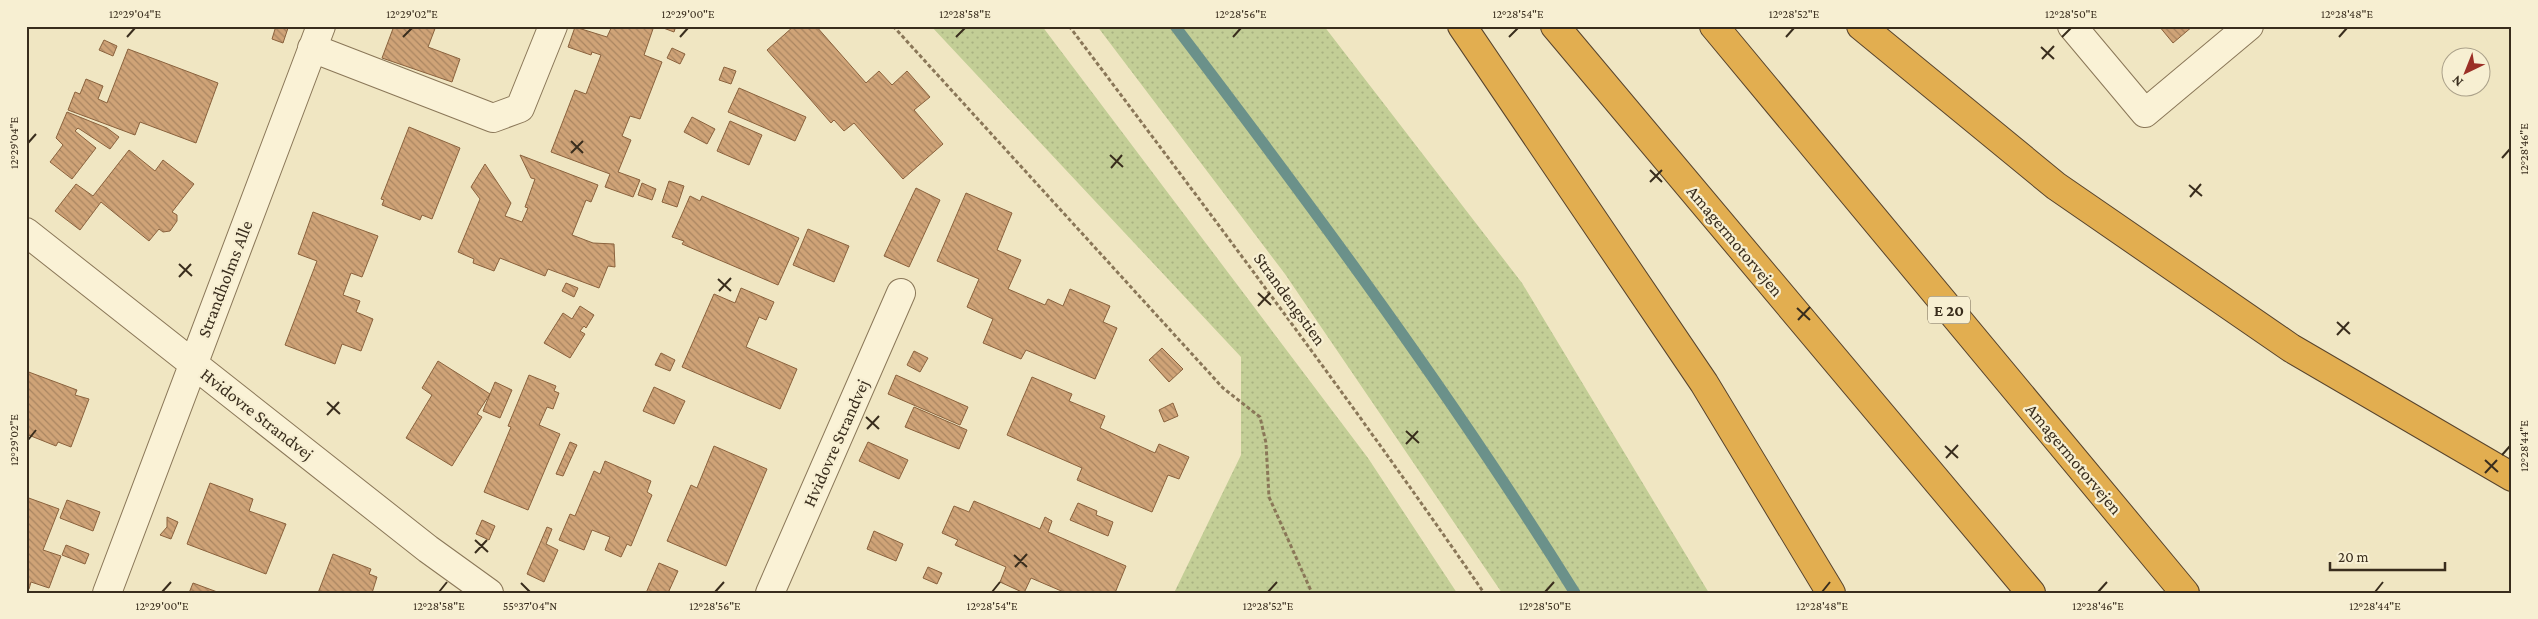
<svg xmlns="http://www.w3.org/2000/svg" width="2538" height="619" viewBox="0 0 2538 619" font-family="'Crimson Pro',serif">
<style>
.grass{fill:url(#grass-dots)}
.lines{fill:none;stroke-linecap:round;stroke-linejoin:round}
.stream{stroke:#6b918a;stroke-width:11}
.building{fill:url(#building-back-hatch);stroke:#8a623d}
.minor-casing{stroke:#8a7758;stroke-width:30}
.highway-casing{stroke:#58442d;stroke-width:30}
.path{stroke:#8a7758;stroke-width:3;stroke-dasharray:4 2.5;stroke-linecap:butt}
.minor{stroke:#faf2d6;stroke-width:28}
.highway{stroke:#e2ae50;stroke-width:28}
.ticks{fill:none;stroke:#392d1d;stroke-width:2}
.labels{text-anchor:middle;stroke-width:4.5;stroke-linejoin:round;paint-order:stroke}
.shield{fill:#f7efd2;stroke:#726753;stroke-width:1}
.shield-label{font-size:16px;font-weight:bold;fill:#392d1d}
.street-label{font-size:18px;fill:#392d1d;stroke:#f7efd2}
.neatline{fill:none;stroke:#392d1d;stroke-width:2}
.ticks-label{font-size:12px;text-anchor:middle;fill:#392d1d}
</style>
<defs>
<pattern id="grass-dots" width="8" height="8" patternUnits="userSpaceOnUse" patternTransform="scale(1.25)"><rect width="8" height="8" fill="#c3ce96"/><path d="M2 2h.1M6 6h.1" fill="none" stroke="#a8b181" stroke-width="1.8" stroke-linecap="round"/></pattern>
<pattern id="building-back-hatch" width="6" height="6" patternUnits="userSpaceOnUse" patternTransform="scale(1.25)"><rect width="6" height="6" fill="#cfa377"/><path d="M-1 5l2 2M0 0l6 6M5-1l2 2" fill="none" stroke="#a98561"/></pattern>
</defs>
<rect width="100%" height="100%" fill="#f0e6c2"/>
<path class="grass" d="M931,26H1042L1368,458L1457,593H1174L1241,455V357Z
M1097,26H1324L1522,283L1709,593H1502L1285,274Z"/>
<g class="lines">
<path class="stream" d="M1175,26C1315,210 1453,397 1575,593"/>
</g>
<path class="building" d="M276,26L288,28L283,43L272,39Z
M394,26H436L428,47L460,59L452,82L382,58Z
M612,26H654L644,55L662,62L640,119L630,116L622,136L631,140L618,172L640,180L633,197L605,187L610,174L551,152L575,90L586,94L601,55L592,52L591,55L568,47L575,27L607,37Z
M658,26H676L674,32Z
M794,26H816L866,83L879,71L892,85L907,71L930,97L914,110L943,144L903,179L854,123L844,131L834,120L831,123L767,50Z
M2159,26H2193L2173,43Z
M104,40L117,46L113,56L99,50Z
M672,48L685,54L680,64L667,58Z
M128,49L218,83L196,143L140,122L135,135L68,110L75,92L80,94L86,79L103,86L98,99L107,103Z
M724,67L736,71L731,84L719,80Z
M739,88L806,117L795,141L728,112Z
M67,112L107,128L119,137L110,149L78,128L75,131L96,148L72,179L50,162L63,145L56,138Z
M692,117L715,129L707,144L684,132Z
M730,121L762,135L749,165L717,151Z
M409,127L460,148L432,219L422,215L420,220L382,205L384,200L381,199Z
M129,150L155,171L163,160L194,184L172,212L177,215V221L170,231L163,232L159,229L149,241L101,202L80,230L55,211L76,184L93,196Z
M520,155L598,185L591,202L586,200L572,235L593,243L614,244L615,267L608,266L599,288L548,269L545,276L500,258L494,271L473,263L474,259L458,252L480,199L471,187L485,164L511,203L505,216L522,222L528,208L525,207L535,179L531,178Z
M669,181L684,186L677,207L662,202Z
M642,183L656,189L652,200L638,195Z
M916,188L940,200L909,267L884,256Z
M966,193L1012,213L997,250L1021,260L1008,289L1045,305L1048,299L1063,306L1070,289L1110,306L1103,322L1117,328L1095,379L1026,350L1021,359L983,343L993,319L967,307L979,279L937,261Z
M690,196L700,201L702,196L799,238L778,285L682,244L684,241L672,237Z
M313,212L378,236L362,277L351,273L343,295L360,301L356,312L373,319L361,351L342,344L335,364L285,345L317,261L298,254Z
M808,229L849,246L834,282L793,265Z
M566,283L578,288L574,297L562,291Z
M741,288L774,302L766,320L759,317L746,347L797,369L780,409L682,367L714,294L735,303Z
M580,306L594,315L586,328L584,326L580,331L585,334L570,358L544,343L563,313L572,319Z
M1162,348L1183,369L1169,382L1149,360Z
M914,351L928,358L920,372L907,365Z
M661,353L675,360L670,371L655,365Z
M438,361L490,394L477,414L482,417L452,466L406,438L432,395L422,388Z
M26,371L77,390L75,395L89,399L71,447L58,442L56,446L26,434Z
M529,375L556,386L554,391L559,393L553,409L547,407L539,425L560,434L528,510L484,492L511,427L508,426Z
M896,375L968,407L960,425L888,394Z
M1032,377L1072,394L1069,401L1105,416L1100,428L1155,453L1159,444L1189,457L1179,479L1168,475L1152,512L1077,480L1082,468L1007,435Z
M495,382L512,390L500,418L483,411Z
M654,387L685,401L674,424L643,411Z
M1173,403L1178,416L1164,422L1159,410Z
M914,407L967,430L959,449L905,427Z
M570,442L577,445L563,476L556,474Z
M868,442L908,460L899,479L859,461Z
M714,446L767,469L726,566L667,541L691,485L697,488Z
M605,461L651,481L647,492L652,495L631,546L627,544L621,557L605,550L610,537L592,530L584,550L559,540L570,514L575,516L594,471L600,474Z
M210,483L253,499L249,511L286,524L266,574L187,544Z
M26,497L59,509L43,550L61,556L49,588L31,582L29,589L26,588Z
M67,500L100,512L93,531L60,518Z
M974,501L1040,529L1045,517L1052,521L1048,532L1126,566L1115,593H1066L1031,578L1024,593L1000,582L1006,567L955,545L958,540L942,533L954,506L969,512Z
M1078,503L1097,511L1096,515L1113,522L1108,536L1070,520Z
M167,517L178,522L171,539L160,535L167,527Z
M482,520L495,526L489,540L476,534Z
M547,527L552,529L546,544L558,550L544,582L527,574Z
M874,531L903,544L896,561L867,549Z
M66,545L89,554L85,564L62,555Z
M333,554L371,569L369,574L377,577L372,593H318Z
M659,563L678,571L668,593H646Z
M928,567L942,573L937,584L923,578Z
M193,583L220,593H189Z"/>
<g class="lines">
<defs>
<path id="minor" d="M2072,26L2145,113L2249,26
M312,48L493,118L520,108L553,26
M26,232L428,549L489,593
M107,593L321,26
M770,593L901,293"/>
<path id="highway" d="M1462,26L1704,383L1831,593
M1555,26L2031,593
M1714,26L2185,593
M1861,26L2056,186L2291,348L2512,477"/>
</defs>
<use href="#minor" class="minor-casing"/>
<use href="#highway" class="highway-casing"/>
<path class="path" d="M893,26L1223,388L1260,417L1266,443L1269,497L1312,593
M1069,26C1210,213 1351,400 1484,593"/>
<use href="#minor" class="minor"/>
<use href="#highway" class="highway"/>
</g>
<path class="ticks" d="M127,37L135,28M403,37L412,28M680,37L688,28M956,37L965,28M1233,37L1241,28M1509,37L1518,28M1786,37L1794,28M2062,37L2071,28M2339,37L2347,28M2041,47L2054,59M2042,59L2054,46M571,141L583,153M28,143L36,134M571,153L583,141M1110,155L1123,167M2502,158L2510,149M1111,168L1122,155M1650,170L1662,182M1650,182L1662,170M2189,185L2202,196M2190,197L2201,184M179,264L192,276M179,277L191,264M718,279L731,291M719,291L731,278M1258,293L1271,305M1258,306L1270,293M1797,308L1810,320M1798,320L1810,307M2337,322L2350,334M2337,335L2349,322M327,402L340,414M327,415L339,402M866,417L879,429M867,429L879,416M1406,431L1419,443M28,440L36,430M1406,444L1418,431M1945,446L1958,458M2502,455L2510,446M1946,458L1958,445M2485,460L2498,472M2485,473L2497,460M475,540L488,552M475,553L487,540M1014,555L1027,567M1015,567L1027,554M521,583L530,592M162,592L171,582M439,592L447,582M715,592L724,582M992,592L1000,582M1268,592L1277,582M1545,592L1554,582M1822,592L1830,582M2098,592L2107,582M2375,592L2383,582"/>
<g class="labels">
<rect class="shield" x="1928" y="296.5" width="42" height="27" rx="4"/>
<g class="shield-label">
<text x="1949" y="316">E 20</text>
</g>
<g class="street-label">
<text transform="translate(1735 241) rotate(50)" y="6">Amagermotorvejen</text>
<text transform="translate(225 279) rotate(-69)" y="6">Strandholms Alle</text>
<text transform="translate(1290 299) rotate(54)" y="6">Strandengstien</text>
<text transform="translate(257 414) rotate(38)" y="6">Hvidovre Strandvej</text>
<text transform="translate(836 443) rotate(-66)" y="6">Hvidovre Strandvej</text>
<text transform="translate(2074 459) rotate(50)" y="6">Amagermotorvejen</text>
</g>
</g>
<rect width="2538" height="619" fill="none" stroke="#f7efd2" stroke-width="55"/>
<g transform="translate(2466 72) rotate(223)"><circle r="24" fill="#f7efd2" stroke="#aba18a"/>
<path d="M0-4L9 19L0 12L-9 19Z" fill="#9b2f26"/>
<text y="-8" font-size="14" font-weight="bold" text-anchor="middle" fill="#392d1d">N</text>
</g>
<path d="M2330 562v8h115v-8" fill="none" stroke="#392d1d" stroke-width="2.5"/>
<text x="2338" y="562" font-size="15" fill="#392d1d" stroke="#f7efd2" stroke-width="4" paint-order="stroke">20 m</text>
<rect x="28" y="28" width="2482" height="564" class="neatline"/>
<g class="ticks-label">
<text x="135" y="18">12°29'04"E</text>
<text x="412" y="18">12°29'02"E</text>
<text x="688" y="18">12°29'00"E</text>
<text x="965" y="18">12°28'58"E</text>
<text x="1241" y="18">12°28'56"E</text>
<text x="1518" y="18">12°28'54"E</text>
<text x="1794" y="18">12°28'52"E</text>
<text x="2071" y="18">12°28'50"E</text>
<text x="2347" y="18">12°28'48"E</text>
<text transform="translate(14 143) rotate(-90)" y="4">12°29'04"E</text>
<text transform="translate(2524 149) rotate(-90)" y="4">12°28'46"E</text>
<text transform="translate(14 440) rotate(-90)" y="4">12°29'02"E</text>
<text transform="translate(2524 446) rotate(-90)" y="4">12°28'44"E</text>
<text x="162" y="610">12°29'00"E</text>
<text x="439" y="610">12°28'58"E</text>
<text x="530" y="610">55°37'04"N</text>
<text x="715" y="610">12°28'56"E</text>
<text x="992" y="610">12°28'54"E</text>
<text x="1268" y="610">12°28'52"E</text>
<text x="1545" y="610">12°28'50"E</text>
<text x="1822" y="610">12°28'48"E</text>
<text x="2098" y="610">12°28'46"E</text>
<text x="2375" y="610">12°28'44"E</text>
</g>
</svg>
